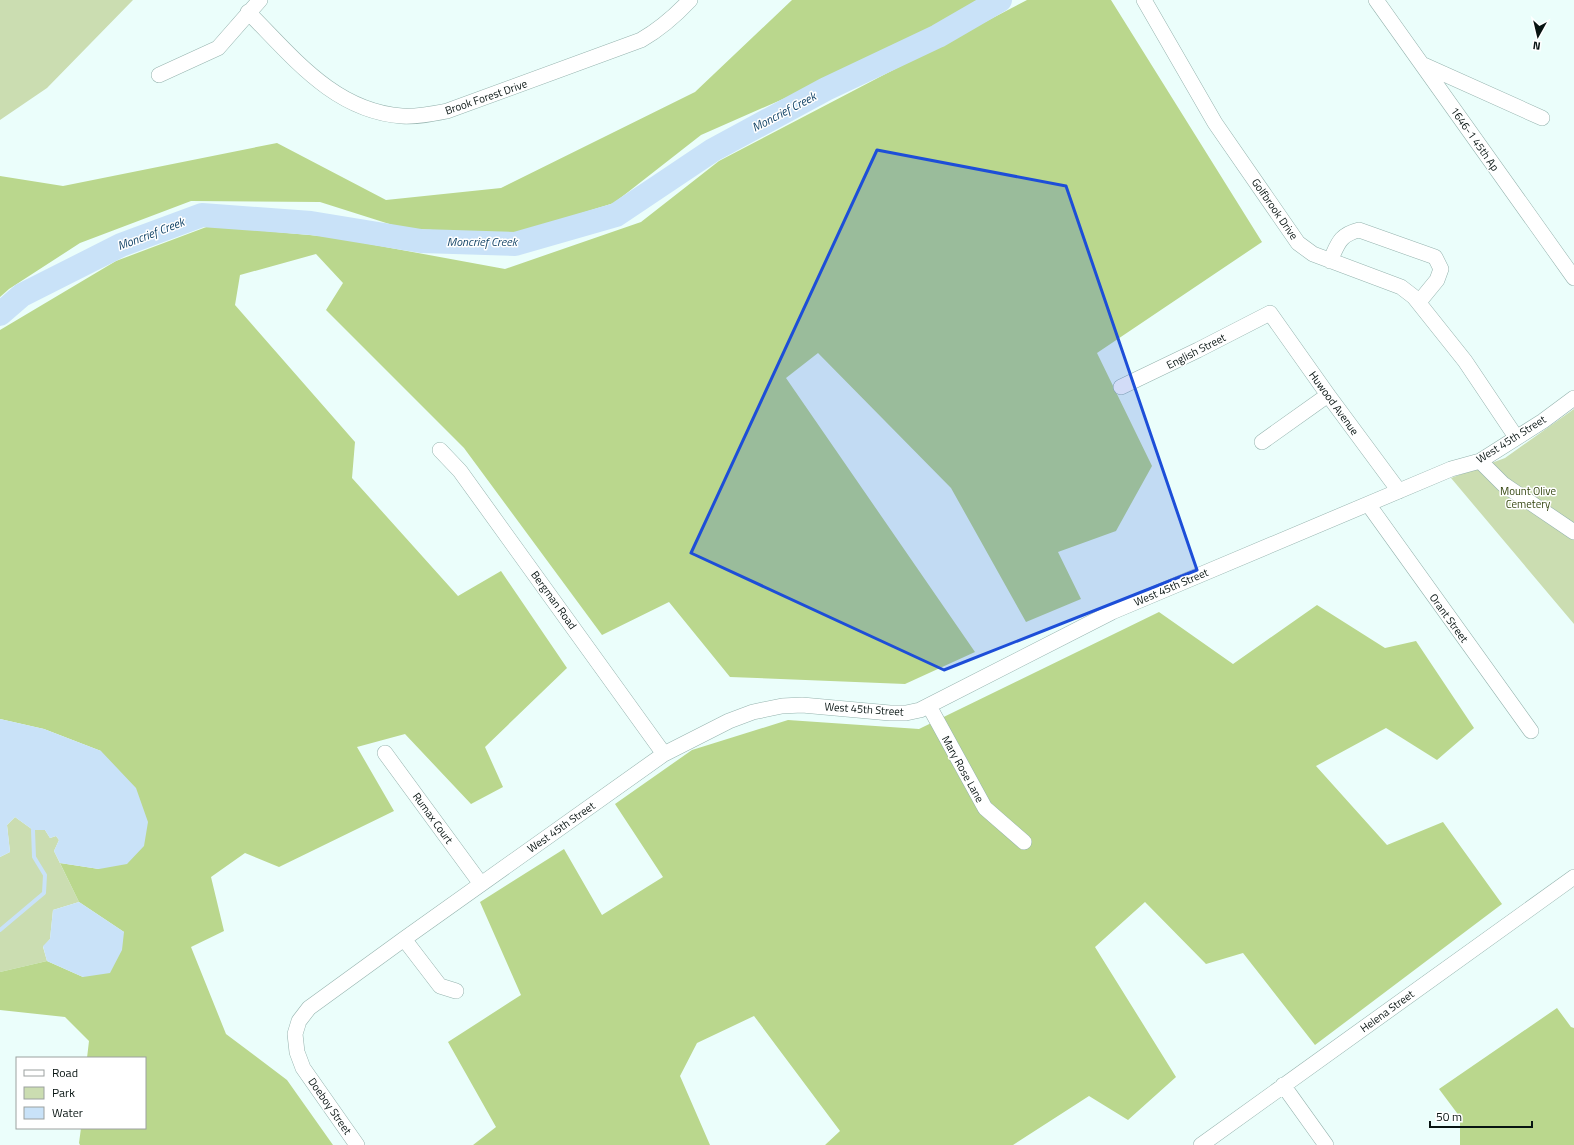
<svg xmlns="http://www.w3.org/2000/svg" width="1574" height="1145" viewBox="0 0 1574 1145" font-family="'Titillium Web',sans-serif">
<style>
.green{fill:#cbddb1}
.forest{fill:#bad78d}
.water{fill:#c9e2f8}
.lines{fill:none;stroke-linecap:round;stroke-linejoin:round}
.stream{stroke:#c9e2f8;stroke-width:4}
.river{stroke:#c9e2f8;stroke-width:24}
.minor-casing{stroke:#95b3ae;stroke-width:16}
.minor{stroke:#fff;stroke-width:15}
.marked{fill:#1d4ed8;fill-opacity:0.2;stroke:#1d4ed8;stroke-width:3;stroke-linejoin:round}
.labels{text-anchor:middle;stroke-width:3;stroke-linejoin:round;paint-order:stroke}
.street-label{font-size:11px;fill:#081412;stroke:#fff}
.park-label{font-size:11px;fill:#354611;stroke:#fff}
.water-label{font-size:12px;font-style:italic;fill:#144568;stroke:#fff}
</style>
<rect width="100%" height="100%" fill="#ebfefb"/>
<path class="green" d="M0,0H133L47,88L0,120Z
M1574,409V624L1451,478L1505,458Z
M15,817L33,830H45L50,838L56,836L59,840L54,851L79,902L53,910L50,939L43,947L47,961L0,972V857L10,852L7,825Z"/>
<path class="forest" d="M792,0H989L938,31L701,135L614,203L511,235L402,228L320,202L191,201L80,243L9,289L0,297V176L63,186L277,143L386,200L501,188L695,92Z
M1027,0H1111L1262,242L1097,353L1152,466L1116,531L1058,552L1081,599L1026,622L951,488L818,353L786,378L975,652L905,684L730,677L669,602L602,635L464,448L326,310L343,283L316,254L240,275L235,305L355,442L352,478L458,596L501,571L567,668L485,747L503,787L471,804L405,734L357,747L394,811L279,867L245,853L211,877L224,931L191,947L226,1034L287,1080L333,1145H80L79,1143L81,1128H145V1058H87L89,1041L65,1017L0,1010V972L47,961L83,977L124,932L79,902L60,863L99,869L101,751L44,729L0,719V330L116,261L209,226L331,237L505,269L641,222L719,161Z
M1317,605L1385,648L1416,641L1474,728L1437,760L1386,728L1316,766L1387,845L1443,822L1502,904L1315,1045L1243,953L1206,964L1145,902L1095,947L1176,1077L1128,1120L1089,1096L1013,1145H825L840,1131L754,1016L697,1043L680,1076L710,1145H473L496,1127L448,1042L521,995L480,902L564,849L602,915L663,877L615,804L692,750L788,720L919,729L1159,612L1233,664Z
M1557,1008L1571,1027L1574,1028V1145H1460V1117L1439,1089Z"/>
<path class="water" d="M0,719L44,729L101,751L136,788L148,822L144,846L127,864L99,869L60,863L54,851L59,840L56,836L50,838L45,830H33L15,817L7,825L10,852L0,857Z
M79,902L124,932L122,950L110,973L83,977L47,961L43,946L50,939L53,910Z"/>
<g class="lines">
<path class="stream" d="M0,930L44,893L45,875L34,857L33,830"/>
<path class="river" d="M0,314L22,295L121,245L202,215L311,223L421,241L515,244L616,215L713,150L826,89L938,36L1000,0"/>
<defs>
<path id="minor" d="M1144,0L1215,123L1298,243L1313,254L1401,287L1414,297L1465,361L1516,437
M1376,0L1574,278
M248,12C293,57 334,111 402,116C417,117 432,114 447,111L641,40C660,29 675,16 690,0
M1424,65L1542,118
M159,75L218,48L260,0
M1330,261C1338,244 1339,235 1359,230L1435,257L1441,269L1437,280L1419,302
M1121,387L1198,350L1270,313L1328,395L1399,491
M1262,442L1328,395
M440,450L460,471L664,754
M1480,461L1503,484L1574,532
M1368,504L1531,731
M929,706L985,808L1024,842
M385,753L481,884
M404,939L440,986L456,991
M1283,1085L1326,1145
M357,1145L303,1068L297,1052L295,1034L299,1021L309,1008L404,939L664,754L729,721L753,712L782,706L802,705L890,713H906L920,710L1112,612L1451,469L1480,461L1543,421L1574,398
M1201,1145L1574,877"/>
</defs>
<use href="#minor" class="minor-casing"/>
<use href="#minor" class="minor"/>
</g>
<path class="marked" d="M877,150L1066,186L1197,570L944,670L691,553Z"/>
<g class="labels">
<g class="street-label">
<text transform="translate(486 97) rotate(-19)" y="4">Brook Forest Drive</text>
<text transform="translate(1475 139) rotate(55)" y="4">1646-1 45th Ap</text>
<text transform="translate(1275 209) rotate(55)" y="4">Golfbrook Drive</text>
<text transform="translate(1196 351) rotate(-27)" y="4">English Street</text>
<text transform="translate(1334 403) rotate(54)" y="4">Huwood Avenue</text>
<text transform="translate(1511 439) rotate(-32)" y="4">West 45th Street</text>
<text transform="translate(1171 587) rotate(-23)" y="4">West 45th Street</text>
<text transform="translate(554 600) rotate(54)" y="4">Bergman Road</text>
<text transform="translate(1449 618) rotate(54)" y="4">Orant Street</text>
<text transform="translate(864 709) rotate(4)" y="4">West 45th Street</text>
<text transform="translate(963 769) rotate(61)" y="4">Mary Rose Lane</text>
<text transform="translate(433 818) rotate(54)" y="4">Rumax Court</text>
<text transform="translate(561 827) rotate(-35)" y="4">West 45th Street</text>
<text transform="translate(1387 1011) rotate(-36)" y="4">Helena Street</text>
<text transform="translate(330 1106) rotate(55)" y="4">Doeboy Street</text>
</g>
<g class="park-label">
<text x="1528" y="495">Mount Olive<tspan x="1528" dy="13">Cemetery</tspan></text>
</g>
<g class="water-label">
<text transform="translate(784 112) rotate(-28)" y="4">Moncrief Creek</text>
<text transform="translate(151 234) rotate(-21)" y="4">Moncrief Creek</text>
<text x="482" y="246">Moncrief Creek</text>
</g>
</g>
<rect x="16" y="1057" width="130" height="72" fill="#ffffff" stroke="#9ca1a0"/>
<rect x="24" y="1070" width="20" height="6" fill="#ffffff" stroke="#9ca1a0"/>
<text x="52" y="1077" font-size="12" fill="#081412">Road</text>
<rect x="24" y="1087" width="20" height="12" fill="#cbddb1" stroke="#9ca1a0"/>
<text x="52" y="1097" font-size="12" fill="#081412">Park</text>
<rect x="24" y="1107" width="20" height="12" fill="#c9e2f8" stroke="#9ca1a0"/>
<text x="52" y="1117" font-size="12" fill="#081412">Water</text>
<g transform="translate(1538 36) rotate(188)" stroke="#ffffff" stroke-width="3" paint-order="stroke">
<path d="M0-3L7 15L0 10L-7 15Z" fill="#081412"/>
<text y="-6" font-size="11" font-weight="bold" text-anchor="middle" fill="#081412">N</text>
</g>
<path d="M1430 1121v6h102v-6" fill="none" stroke="#081412" stroke-width="2"/>
<text x="1436" y="1121" font-size="12" fill="#081412" stroke="#ffffff" stroke-width="3" paint-order="stroke">50 m</text>
</svg>
